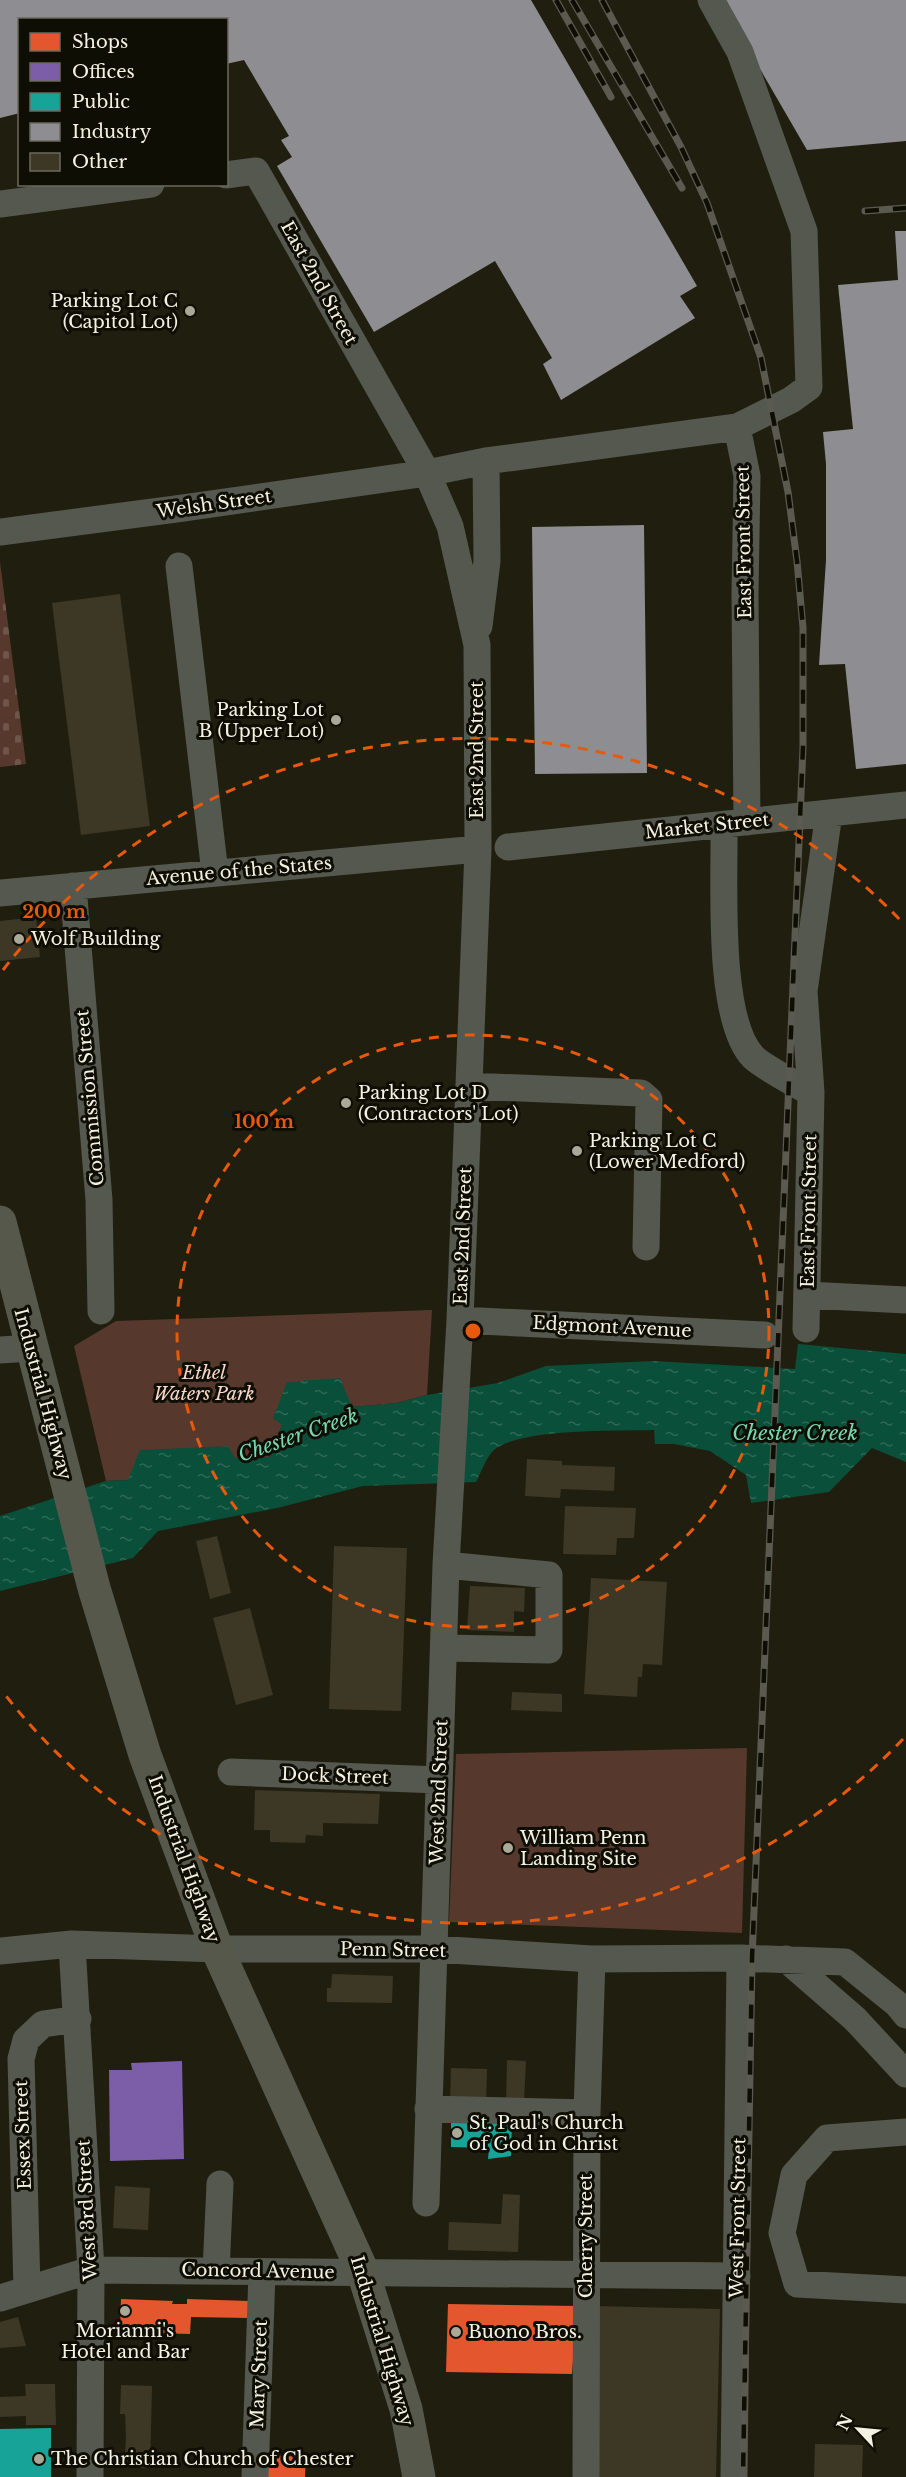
<svg xmlns="http://www.w3.org/2000/svg" width="906" height="2477" viewBox="0 0 906 2477" font-family="'Libre Baskerville',serif">
<style>
.cemetery{fill:url(#cemetery-stones)}
.park{fill:#56392c}
.water{fill:url(#water-ripples)}
.shops{fill:#e4572e}
.offices{fill:#7b5ea7}
.public{fill:#17a398}
.industry{fill:#8d8d92}
.building{fill:#3d3725}
.lines{fill:none;stroke-linecap:round;stroke-linejoin:round}
.minor{stroke:#55584f;stroke-width:27}
.major{stroke:#55584a;stroke-width:33}
.rail-casing{stroke:#5a5a50;stroke-width:7}
.rail{stroke:#0f0e04;stroke-width:4.5;stroke-dasharray:14;stroke-linecap:butt}
.ring{fill:none;stroke:#e8590c;stroke-width:3;stroke-dasharray:10 8}
.poi-dot{fill:#aaa998;stroke:#0f0e04;stroke-width:2}
.labels{text-anchor:middle;stroke-width:6;stroke-linejoin:round;paint-order:stroke}
.street-label{font-size:18px;fill:#f4f3e2;stroke:#0f0e04}
.poi-label{font-size:18px;fill:#f4f3e2;stroke:#0f0e04;text-anchor:start}
.park-label{font-size:18px;font-style:italic;fill:#fbd8cb;stroke:#0f0e04}
.water-label{font-size:20px;font-style:italic;fill:#76d9b4;stroke:#0f0e04}
.centre{fill:#e8590c;stroke:#0f0e04;stroke-width:3}
.ring-label{font-size:18px;text-anchor:middle;font-weight:bold;fill:#e8590c;stroke:#0f0e04;stroke-width:6;stroke-linejoin:round;paint-order:stroke}
</style>
<defs>
<pattern id="cemetery-stones" width="16" height="16" patternUnits="userSpaceOnUse" patternTransform="scale(1.5)"><rect width="16" height="16" fill="#56392c"/><path d="M2 7V4a2 2 0 0 1 4 0v3zM10 15v-3a2 2 0 0 1 4 0v3z" fill="#6f564a"/></pattern>
<pattern id="water-ripples" width="26" height="14" patternUnits="userSpaceOnUse" patternTransform="scale(1.5)"><rect width="26" height="14" fill="#094f3a"/><path d="M2 4q2-2 4 0t4 0M15 11q2-2 4 0t4 0" fill="none" stroke="#2d6956"/></pattern>
</defs>
<rect width="100%" height="100%" fill="#201f0f"/>
<path class="cemetery" d="M0,562L26,764L0,767Z"/>
<path class="park" d="M432,1310L427,1395L397,1403L352,1407L282,1425L269,1457L234,1458L128,1480L106,1481L74,1346L116,1321Z
M747,1748L742,1933L449,1922L456,1754Z"/>
<path class="water" d="M798,1344L906,1354V1462L872,1448L829,1492L751,1503L746,1475L710,1451L674,1444H655L654,1430C616,1431 521,1428 494,1450C486,1457 481,1473 476,1482L363,1486L277,1508L158,1531L133,1558L0,1591V1516L106,1481L128,1480L140,1450L228,1446L235,1458L269,1457L282,1425L273,1418L287,1382L340,1378L352,1407L397,1403L427,1395L498,1383L546,1366L653,1361L795,1369Z"/>
<path class="shops" d="M121,2299L173,2301L172,2304H187V2299L249,2301L248,2318L191,2317L190,2334L120,2332Z
M448,2304L577,2306L572,2374L446,2372Z
M266,2455L306,2457L305,2477H266Z"/>
<path class="offices" d="M182,2061L184,2159L110,2161L109,2070H132L131,2063Z"/>
<path class="public" d="M451,2120L512,2121L511,2156L488,2159L489,2148L451,2147Z
M51,2428V2477H0V2429Z"/>
<path class="industry" d="M0,0H531L697,286L680,296L695,318L561,400L543,364L552,358L495,261L374,332L277,166L292,157L281,140L289,136L244,60L226,64V20H20V113L0,118Z
M720,0H906V141L807,150Z
M895,231H906V764L856,769L845,664L819,665L826,560V464L823,432L853,429L838,285L898,280Z
M644,525L647,773L535,774L532,527Z"/>
<path class="building" d="M120,594L150,826L81,835L52,603Z
M36,917L40,957L0,961V921Z
M527,1459L562,1461V1465L615,1467L614,1491L561,1489L560,1498L525,1496Z
M565,1506L636,1508L634,1538H617L616,1555L563,1554Z
M217,1536L231,1593L210,1599L196,1541Z
M334,1546L407,1548L401,1711L329,1709Z
M591,1578L667,1582L662,1665L643,1664L642,1677H638L637,1697L584,1694Z
M470,1586L525,1588L524,1612L514,1611V1632L467,1630Z
M250,1608L273,1695L236,1705L213,1618Z
M512,1692L562,1694V1712L511,1710Z
M255,1790L380,1794L378,1824L323,1823V1836L306,1835L305,1843L270,1842V1830H254Z
M332,1974L393,1976L392,2003L327,2002V1988H331Z
M507,2060L526,2061L524,2102H506Z
M451,2068L487,2069L486,2105L450,2104Z
M115,2186L150,2188L148,2230L113,2228Z
M503,2194L520,2195L518,2252L448,2250L449,2222L501,2224Z
M593,2306L720,2309L716,2477H589Z
M18,2317L26,2346L0,2348V2322Z
M25,2384H55L56,2425H26V2416L0,2417V2397L26,2396Z
M121,2385L152,2386L150,2468H120V2453H125L126,2438L125,2414H120Z
M815,2444L863,2445L862,2477H814Z"/>
<g class="lines">
<path class="minor" d="M711,0L740,52L804,231L809,387L791,400L737,427L747,476L745,594L747,822
M226,175L256,171L427,473L450,526L477,645L478,849L460,1320L446,1565L426,2203
M0,204L151,184
M0,532L176,509L427,473L486,461L737,427
M179,566L215,873
M479,626L487,561L486,461
M724,825C725,880 716,1018 753,1057C763,1067 798,1085 811,1093L806,1329
M508,847L906,805
M73,886L99,1200L101,1311
M0,893L478,849
M469,1086L641,1093L649,1100L646,1247
M811,1093L804,991L829,813
M807,1295L906,1300
M460,1320L765,1335
M0,1350L31,1348
M444,1648L549,1650V1575L446,1565
M231,1772L439,1780
M72,1944L91,2270L90,2477
M0,1951L72,1944L217,1949H434L592,1959L740,1958L845,1962L897,2004L906,2015
M786,1959L855,2019L906,2074
M428,2109L587,2113
M906,2132L827,2138L794,2175L782,2233L797,2284L906,2290
M216,2271L220,2184
M27,2289L21,2059L26,2040L43,2024L78,2019
M0,2298L91,2270L737,2276
M255,2477L262,2272
M586,2477L587,2113L592,1959
M734,2477L740,1958"/>
<path class="major" d="M0,1222L94,1588L145,1755L217,1949L363,2272L406,2409L419,2477"/>
<defs>
<path id="rail" d="M556,0L611,97
M572,0L682,188
M602,0L681,147L707,203L761,358L788,492L797,561L803,628V747L752,1959L743,2477
M865,211L906,208"/>
</defs>
<use href="#rail" class="rail-casing"/>
<use href="#rail" class="rail"/>
</g>
<g class="ring">
<circle cx="473" cy="1331" r="296"/>
<path d="M903 1739A593 593 0 0 1 3 1692M3 970A593 593 0 0 1 903 923"/>
</g>
<g class="poi-dot">
<circle cx="190" cy="311" r="6"/>
<circle cx="336" cy="720" r="6"/>
<circle cx="19" cy="939" r="6"/>
<circle cx="346" cy="1103" r="6"/>
<circle cx="577" cy="1151" r="6"/>
<circle cx="508" cy="1848" r="6"/>
<circle cx="457" cy="2133" r="6"/>
<circle cx="125" cy="2311" r="6"/>
<circle cx="456" cy="2332" r="6"/>
<circle cx="39" cy="2459" r="6"/>
</g>
<g class="labels">
<g class="street-label">
<text transform="translate(319 283) rotate(61)" y="6">East 2nd Street</text>
<text transform="translate(214 504) rotate(-8)" y="6">Welsh Street</text>
<text transform="translate(744 542) rotate(-91)" y="6">East Front Street</text>
<text transform="translate(477 750) rotate(-90)" y="6">East 2nd Street</text>
<text transform="translate(707 826) rotate(-6)" y="6">Market Street</text>
<text transform="translate(239 871) rotate(-5)" y="6">Avenue of the States</text>
<text transform="translate(90 1098) rotate(-95)" y="6">Commission Street</text>
<text transform="translate(809 1211) rotate(-89)" y="6">East Front Street</text>
<text transform="translate(463 1236) rotate(-88)" y="6">East 2nd Street</text>
<text transform="translate(612 1327) rotate(3)" y="6">Edgmont Avenue</text>
<text transform="translate(43 1394) rotate(75)" y="6">Industrial Highway</text>
<text transform="translate(335 1776) rotate(2)" y="6">Dock Street</text>
<text transform="translate(439 1792) rotate(-88)" y="6">West 2nd Street</text>
<text transform="translate(184 1859) rotate(70)" y="6">Industrial Highway</text>
<text transform="translate(393 1950) rotate(1)" y="6">Penn Street</text>
<text transform="translate(23 2135) rotate(-92)" y="6">Essex Street</text>
<text transform="translate(87 2210) rotate(-93)" y="6">West 3rd Street</text>
<text transform="translate(738 2218) rotate(-89)" y="6">West Front Street</text>
<text transform="translate(586 2236) rotate(-90)" y="6">Cherry Street</text>
<text transform="translate(258 2271) rotate(1)" y="6">Concord Avenue</text>
<text transform="translate(382 2341) rotate(73)" y="6">Industrial Highway</text>
<text transform="translate(259 2374) rotate(-88)" y="6">Mary Street</text>
</g>
<g class="poi-label">
<text x="178" y="307" text-anchor="end">Parking Lot C<tspan x="178" dy="21">(Capitol Lot)</tspan></text>
<text x="324" y="716" text-anchor="end">Parking Lot<tspan x="324" dy="21">B (Upper Lot)</tspan></text>
<text x="31" y="945">Wolf Building</text>
<text x="358" y="1099">Parking Lot D<tspan x="358" dy="21">(Contractors' Lot)</tspan></text>
<text x="589" y="1147">Parking Lot C<tspan x="589" dy="21">(Lower Medford)</tspan></text>
<text x="520" y="1844">William Penn<tspan x="520" dy="21">Landing Site</tspan></text>
<text x="469" y="2129">St. Paul's Church<tspan x="469" dy="21">of God in Christ</tspan></text>
<text x="125" y="2337" text-anchor="middle">Morianni's<tspan x="125" dy="21">Hotel and Bar</tspan></text>
<text x="468" y="2338">Buono Bros.</text>
<text x="51" y="2465">The Christian Church of Chester</text>
</g>
<g class="park-label">
<text x="204" y="1379">Ethel<tspan x="204" dy="21">Waters Park</tspan></text>
</g>
<g class="water-label">
<text x="795" y="1440">Chester Creek</text>
<text transform="translate(298 1435) rotate(-19)" y="7">Chester Creek</text>
</g>
</g>
<circle cx="473" cy="1331" r="9" class="centre"/>
<g class="ring-label">
<text x="54" y="918">200 m</text>
<text x="264" y="1128">100 m</text>
</g>
<rect x="18" y="18" width="210" height="168" fill="#0f0e04" stroke="#6b6a5d" stroke-width="1.5"/>
<rect x="30" y="33" width="30" height="18" fill="#e4572e" stroke="#6b6a5d" stroke-width="1.5"/>
<text x="72" y="48" font-size="18" fill="#f4f3e2">Shops</text>
<rect x="30" y="63" width="30" height="18" fill="#7b5ea7" stroke="#6b6a5d" stroke-width="1.5"/>
<text x="72" y="78" font-size="18" fill="#f4f3e2">Offices</text>
<rect x="30" y="93" width="30" height="18" fill="#17a398" stroke="#6b6a5d" stroke-width="1.5"/>
<text x="72" y="108" font-size="18" fill="#f4f3e2">Public</text>
<rect x="30" y="123" width="30" height="18" fill="#8d8d92" stroke="#6b6a5d" stroke-width="1.5"/>
<text x="72" y="138" font-size="18" fill="#f4f3e2">Industry</text>
<rect x="30" y="153" width="30" height="18" fill="#3d3725" stroke="#6b6a5d" stroke-width="1.5"/>
<text x="72" y="168" font-size="18" fill="#f4f3e2">Other</text>
<g transform="translate(858 2429) rotate(296)" stroke="#0f0e04" stroke-width="4.5" paint-order="stroke">
<path d="M0-4.5L10 22L0 15L-10 22Z" fill="#f4f3e2"/>
<text y="-9" font-size="16" font-weight="bold" text-anchor="middle" fill="#f4f3e2">N</text>
</g>
</svg>
